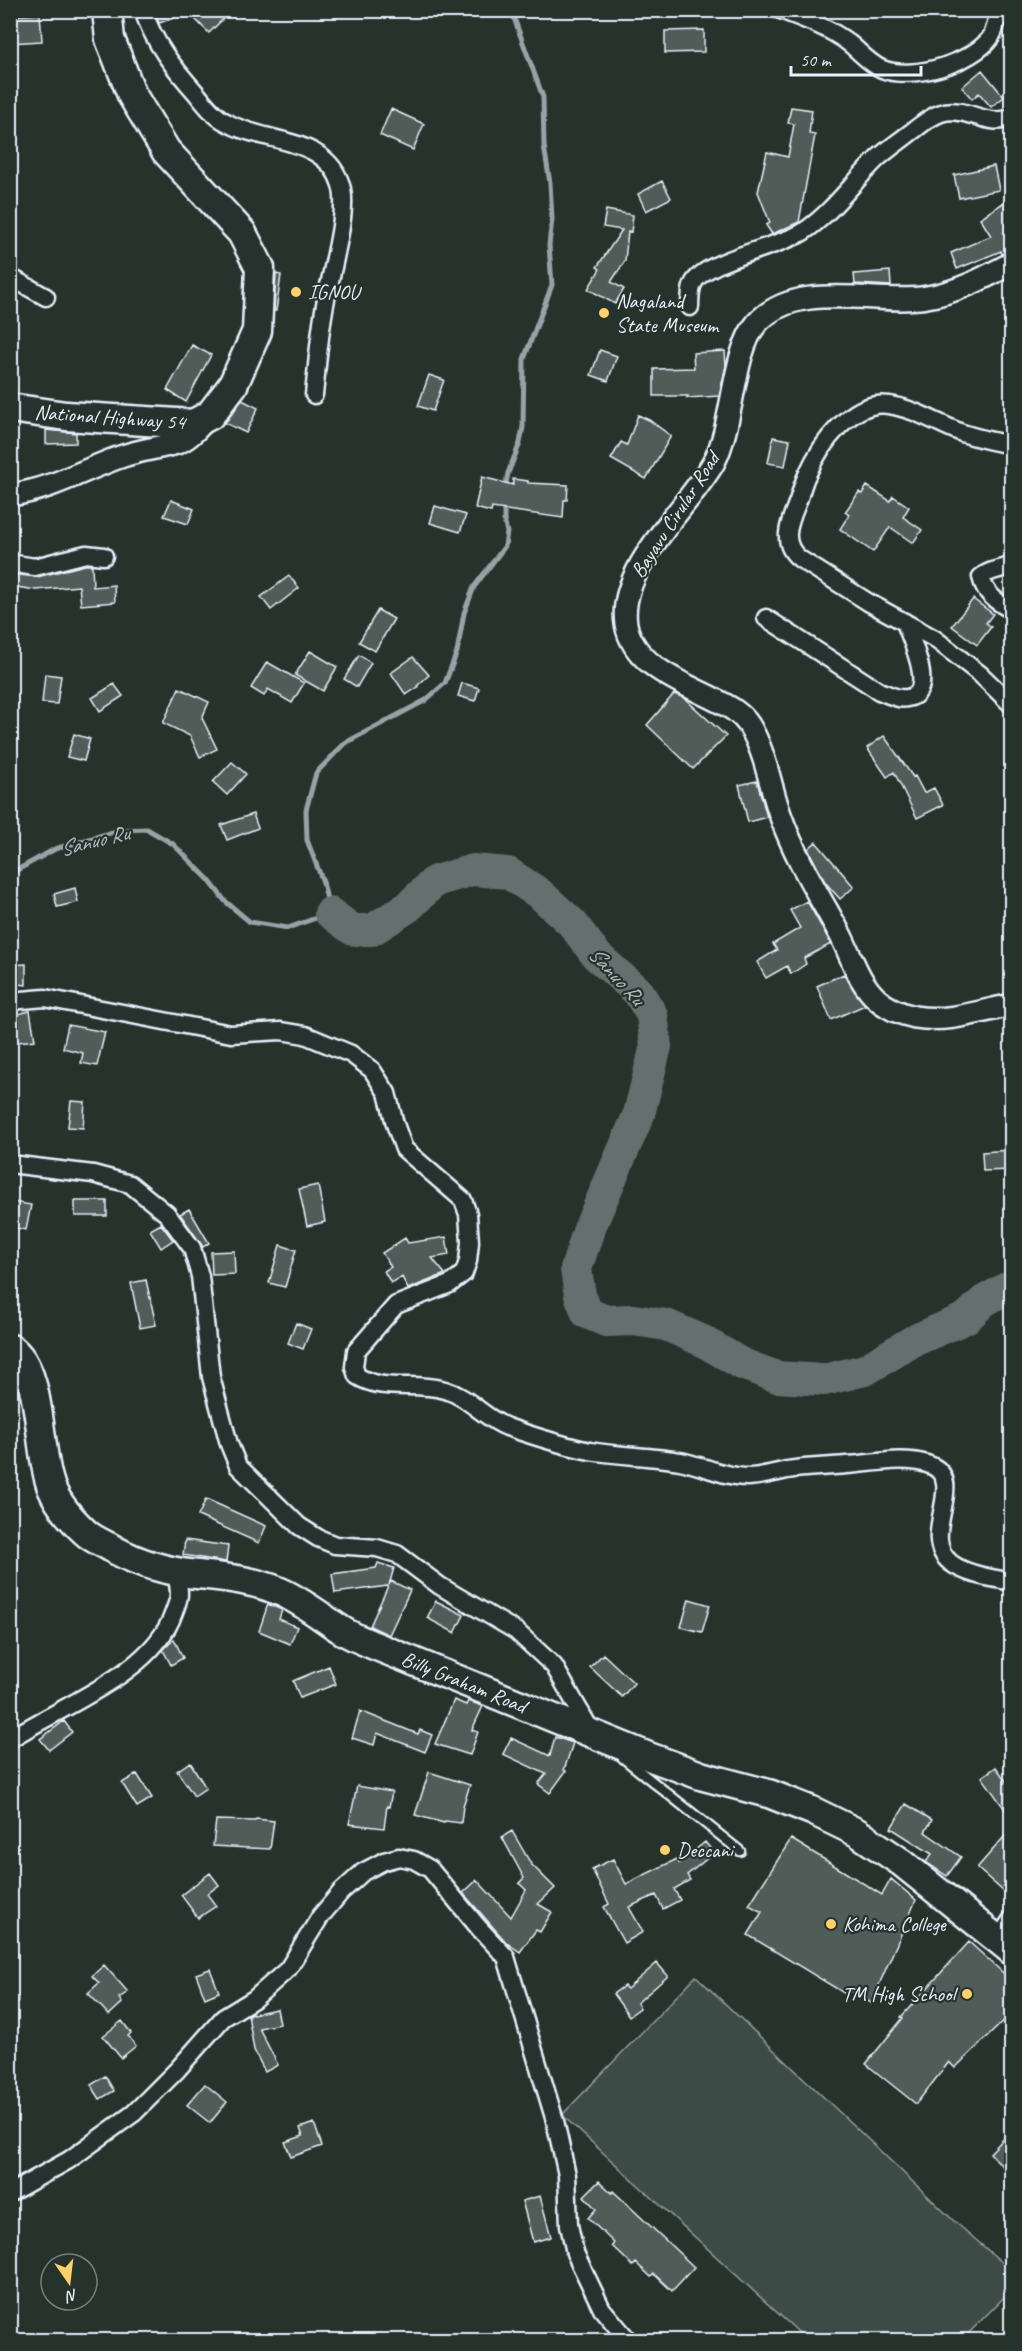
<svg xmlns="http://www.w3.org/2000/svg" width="1022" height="2351" viewBox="0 0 1022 2351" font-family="Caveat,sans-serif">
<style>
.green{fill:#3e4b47;stroke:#939ea0;stroke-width:1.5}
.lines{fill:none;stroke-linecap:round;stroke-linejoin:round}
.stream{stroke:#98a3a5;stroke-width:5}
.river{stroke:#636f6d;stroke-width:32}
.building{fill:#505c59;stroke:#e8f1f8;stroke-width:1.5}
.service-casing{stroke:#e8f1f8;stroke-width:13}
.minor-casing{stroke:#e8f1f8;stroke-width:21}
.tertiary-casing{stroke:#e8f1f8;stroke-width:26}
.primary-casing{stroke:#e8f1f8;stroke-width:32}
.trunk-casing{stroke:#e8f1f8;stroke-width:33}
.service{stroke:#26332d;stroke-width:8}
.minor{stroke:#26332d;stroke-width:16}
.tertiary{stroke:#26332d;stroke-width:21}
.primary{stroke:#26332d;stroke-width:27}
.trunk{stroke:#26332d;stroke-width:28}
.poi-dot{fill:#ffd166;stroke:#26332d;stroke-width:2}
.labels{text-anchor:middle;stroke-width:4.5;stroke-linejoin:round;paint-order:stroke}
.poi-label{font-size:21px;fill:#e8f1f8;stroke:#26332d;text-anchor:start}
.street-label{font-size:21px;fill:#e8f1f8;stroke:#26332d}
.water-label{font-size:22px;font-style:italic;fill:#b3bdc0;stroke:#26332d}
</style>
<rect width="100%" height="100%" fill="#26332d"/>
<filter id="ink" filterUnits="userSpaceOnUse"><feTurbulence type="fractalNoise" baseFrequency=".0167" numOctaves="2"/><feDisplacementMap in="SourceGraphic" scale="12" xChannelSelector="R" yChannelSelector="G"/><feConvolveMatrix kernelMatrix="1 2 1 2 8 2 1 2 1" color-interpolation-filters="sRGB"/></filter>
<g filter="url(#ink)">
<path class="green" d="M696,1976L954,2221L1011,2270V2290L962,2340H807L562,2115Z"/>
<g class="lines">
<path class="stream" d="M505,489L508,473L520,443L523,427L524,359L552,285L549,245L552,219L550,183L544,146L543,97L511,10
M10,874L55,849L120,830L147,829L173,844L209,880L225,901L250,922L288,928L330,913L323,882L307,840L306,810L316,773L345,743L426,700L445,683L457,652L464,613L474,587L505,546L507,532L504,520V504"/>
<path class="river" d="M330,913L353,930H372L408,907L435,881L473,870L508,873L540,894L572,923L597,956L638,992L652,1015L656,1046L639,1114L589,1229L576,1269L580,1295L587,1313L606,1321L634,1320L666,1325L703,1341L742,1364L777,1377L824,1380L865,1370L913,1341L966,1318L984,1301L1007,1288L1012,1290"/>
</g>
<path class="building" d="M154,10H189V13L159,23Z
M204,10H232L209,33L195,19Z
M40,14L42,41L10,43V16Z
M704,30V52L665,53V31Z
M982,70L1004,97L991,107L979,93L972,99L962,87Z
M791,107L812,110L809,134L815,135L799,222L772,234L766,225L770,223L758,192L767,152L788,157L794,124L788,123Z
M391,109L424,124L413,150L380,135Z
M994,166L999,190L959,198L954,175Z
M662,181L671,198L646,211L638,194Z
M1011,198V250L1002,254L1001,251L957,269L951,253L991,236L980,218Z
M606,210L633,215L631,232L628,231L625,261L611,282L624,289L615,304L588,289L600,269L597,267L622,230L603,227Z
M890,271L891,286L855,284L854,274Z
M276,274L281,275L276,311H274Z
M192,345L211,355L186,402L167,390Z
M600,350L617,356L608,381L591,375Z
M725,351L726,366L719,396L687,398L688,396H654V369L694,368L693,353Z
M429,375L444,380L433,411L418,406Z
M242,400L258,408L246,433L225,423Z
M638,415L649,420L671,436L646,479L611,459L621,442L627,445Z
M46,430L76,433V443L46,444Z
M773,437L790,440L785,466L768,463Z
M482,477L513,485V479L528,481V483L568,485L567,500H564L563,518L492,508L491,512L475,508Z
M867,486L890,501L893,496L909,507L903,517L922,530L913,543L890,527L873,552L840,529L849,515L845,512L859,492L862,494Z
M171,500L194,509L188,524L164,516Z
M435,506L466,515L460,532L430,523Z
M85,565H92L93,587L114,585L115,602L81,605L79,586L36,590L10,586V574L37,577Z
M289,576L299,588L271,610L261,597Z
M973,599L993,614L986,623L991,627L977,645L952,626Z
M378,610L394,619L375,651L359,642Z
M310,651L337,667L323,691L295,675Z
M359,655L371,663L357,687L344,679Z
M413,657L429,675L417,686L418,687L406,695L391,673Z
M267,662L304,683L292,703L268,689L264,696L251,688Z
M45,674L61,676L57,704L42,703Z
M462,683L479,688L475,701L458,696Z
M114,684L123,696L100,711L92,698Z
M179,688L209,702L202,718L217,749L200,757L190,736L163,723Z
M674,694L684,698L726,736L693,769L647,725Z
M74,734L90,739L84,761L67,757Z
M884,736L913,777L915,776L924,793L934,788L943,805L917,818L894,772L887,777L867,748Z
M232,762L246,774L227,795L213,782Z
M757,781L767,817L748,822L739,785Z
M253,814L258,828L227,840L221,825Z
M816,842L854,887L840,899L825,882L808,849Z
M75,888L78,902L57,907L54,894Z
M807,901L831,944L804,958L806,964L791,974L787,966L766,978L757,962L777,950L773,944L800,928L790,910Z
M26,964V985L11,983V965Z
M844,974L865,1005L831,1020L817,986Z
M30,1011L35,1040L10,1043V1016Z
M68,1025L105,1032L97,1066L81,1063L83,1053L63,1048Z
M71,1101L85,1102L83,1128L68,1127Z
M1011,1150V1170L983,1171L982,1152Z
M318,1185L325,1222L307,1226L299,1189Z
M75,1201H107V1216H75Z
M13,1202L31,1205L26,1230L10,1227Z
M189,1209L209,1243L203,1247L180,1214Z
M161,1224L173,1240L161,1248L150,1230Z
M446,1237L449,1255L432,1258L445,1274L408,1289L402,1277L391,1283L384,1271L391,1267L382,1253L405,1238L408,1243Z
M280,1245L296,1250L285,1287L269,1283Z
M234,1251L235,1274L212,1275L211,1252Z
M146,1280L156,1325L140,1328L131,1283Z
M296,1323L311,1329L303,1349L288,1343Z
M206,1499L266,1526L259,1543L198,1516Z
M185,1540L228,1546L226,1562L183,1555Z
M378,1563L394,1568L389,1585L391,1581L410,1590L389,1635L370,1626L388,1586L335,1593L332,1574L376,1568Z
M689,1599L710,1605L702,1632L681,1627Z
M436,1601L464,1615L455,1633L427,1618Z
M268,1604L282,1610L279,1619L297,1627L290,1644L259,1631Z
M174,1639L183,1658L171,1665L163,1650Z
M603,1654L634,1683L622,1697L590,1667Z
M329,1666L336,1684L300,1698L293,1681Z
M454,1700L466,1705L468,1701L483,1706L472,1730L478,1732L470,1755L435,1744Z
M360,1711L418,1734L420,1730L432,1735L425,1752L377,1733L374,1745L352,1738Z
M64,1721L72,1732L49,1750L40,1739Z
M555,1737L573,1743L564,1770L566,1771L550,1793L538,1784L546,1774L503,1754L511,1738L550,1756Z
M190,1762L206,1788L194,1796L177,1771Z
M996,1767L1011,1788V1818L982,1777Z
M429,1772L470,1785L463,1806L461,1823L445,1821L444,1823L415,1815Z
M137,1774L152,1798L137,1807L122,1783Z
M357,1786L392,1792L389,1807L387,1806L384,1828L349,1824Z
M906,1804L932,1820L925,1832L961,1857L947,1876L926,1862L932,1854L891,1828Z
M256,1819L274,1821L270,1849L213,1846L216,1820L255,1821Z
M1011,1829V1898L977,1868Z
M512,1831L531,1864L555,1888L538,1904L552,1912L540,1932L536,1930L520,1952L507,1943L463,1893L477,1880L511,1917L526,1890L519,1883L524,1878L502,1837Z
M791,1839L882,1895L891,1879L916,1900L871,2003L849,1990L847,1995L748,1935L762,1912L749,1905Z
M705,1842L714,1853L687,1875L690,1880L674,1889L680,1900L663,1909L656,1895L629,1907L643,1932L624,1943L604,1907L609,1904L592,1869L613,1859L626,1884L677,1859L679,1863Z
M210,1873L219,1885L207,1894L216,1906L198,1918L181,1895Z
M969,1942L1011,1980V2014L955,2068L949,2062L916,2104L866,2064L903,2018L901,2017Z
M657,1963L668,1976L637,2003L640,2008L629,2016L613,1994L624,1986L627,1989Z
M104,1965L128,1992L119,1998L122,2003L109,2015L88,1993L99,1983L92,1976Z
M210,1969L219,1992L205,1998L196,1974Z
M277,2009L280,2024L259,2028L278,2065L265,2072L254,2050L248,2015L252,2013L253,2014Z
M122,2021L131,2033L128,2036L136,2046L121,2058L103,2036Z
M105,2076L114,2091L100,2099L91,2085Z
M205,2084L227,2102L210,2123L187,2105Z
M314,2123L322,2146L291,2157L285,2142L303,2136L300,2128Z
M1011,2131V2175L990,2153Z
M599,2181L612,2193L613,2191L694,2267L672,2291L654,2274L651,2277L636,2263L633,2266L612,2246L614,2243L588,2218L596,2209L584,2196Z
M540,2196L551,2237L533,2242L522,2201Z"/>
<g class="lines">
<defs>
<path id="service" d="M623,1758L740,1851"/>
<path id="minor" d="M143,10C154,44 174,68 197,94C205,104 214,116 226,122C263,144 330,135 342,189C348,216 329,279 324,310C319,338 317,367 314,395
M780,10C804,19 830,28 850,44C860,52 870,64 882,69C912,81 973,63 991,37C996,29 997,19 998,10
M10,277L46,297
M690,307C690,299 690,291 693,284C704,260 777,248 803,232C832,213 853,182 878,158C888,149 900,141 910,133C920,126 929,117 941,113C966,105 988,129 1012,117
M1012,445C995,442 978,438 962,433C938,424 916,409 889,405C852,399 820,445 807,475C803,483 801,492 798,501C790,521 779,543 800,559L868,602L935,639L980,674L1012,705
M10,563L35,567L86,554L104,556
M1012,565C1001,570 990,569 981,577C985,594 996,602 1012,610
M766,618L879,691C888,694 898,700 907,698C938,694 910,638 905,622
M10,1001L45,998L231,1034L281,1031L305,1035L351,1054L372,1070L387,1093L395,1124L404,1149L463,1200L468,1214L470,1242L468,1261L464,1273L450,1284L396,1305L356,1351L354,1367L357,1376C384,1393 415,1381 445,1390C469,1397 484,1418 507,1427C530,1435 566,1446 590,1451C620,1456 651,1456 680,1461C702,1465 724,1477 747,1477C760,1477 773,1473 787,1470C806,1467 826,1467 846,1465C871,1464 902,1456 927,1464C972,1478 916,1536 951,1563C967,1575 992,1578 1012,1582
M10,1164L93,1174L130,1184L167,1214L192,1248L200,1276L211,1377L229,1444L238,1466L299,1526L318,1538L335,1545L377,1548L397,1554L440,1586L516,1631L554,1666L593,1734
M10,1739C61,1706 154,1673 174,1612C176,1606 179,1600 179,1594C179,1587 177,1578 176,1571
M998,1939L1012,1919
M10,2193L69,2160L134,2113L177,2070L223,2018L254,1999L288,1969L320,1917L341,1892L363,1872L384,1861L399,1857L414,1860L430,1869L479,1928L506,1957L555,2121L567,2175L569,2225L575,2253L602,2309L628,2340"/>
<path id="tertiary" d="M1005,10L1012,16
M1012,263C984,278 958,292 927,297C878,306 798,278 757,323C732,352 734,424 714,462C688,508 617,568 626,624C633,664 678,681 710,697C725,705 739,710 749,725C766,753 770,787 781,817C796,859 820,897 841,936C852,958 859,983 877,999C888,1009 901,1014 915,1017C947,1023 981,1011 1012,1005
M10,495C52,490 84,469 123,456C140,450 159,448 177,443C188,439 197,429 205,420"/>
<path id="primary" d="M10,1348C42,1367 38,1445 49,1480C54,1500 70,1518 85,1532C91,1538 100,1542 108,1546C131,1560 159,1569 185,1573C217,1577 248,1578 279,1591C302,1601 320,1616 340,1629C350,1636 362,1640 373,1645L650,1757L702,1776L770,1794L813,1811L858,1833L901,1862L1012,1951"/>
<path id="trunk" d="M10,408L66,416L193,424L210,415L233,385L257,331L260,268L242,233L166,151L132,95L110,39L107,10"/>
</defs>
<use href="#service" class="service-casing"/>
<use href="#minor" class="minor-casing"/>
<use href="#tertiary" class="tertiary-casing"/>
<use href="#primary" class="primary-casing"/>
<use href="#trunk" class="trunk-casing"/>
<use href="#service" class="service"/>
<use href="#minor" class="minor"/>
<use href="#tertiary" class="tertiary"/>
<use href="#primary" class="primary"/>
<use href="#trunk" class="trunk"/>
</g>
</g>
<g class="poi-dot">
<circle cx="296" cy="292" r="6"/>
<circle cx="604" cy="313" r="6"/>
<circle cx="665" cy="1850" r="6"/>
<circle cx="831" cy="1924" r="6"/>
<circle cx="967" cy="1994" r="6"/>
</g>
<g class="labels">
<g class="poi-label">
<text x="308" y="299">IGNOU</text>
<text x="616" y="308">Nagaland<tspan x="616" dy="24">State Museum</tspan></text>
<text x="677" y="1857">Deccani</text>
<text x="843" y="1931">Kohima College</text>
<text x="955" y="2001" text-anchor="end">TM High School</text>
</g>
<g class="street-label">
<text transform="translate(110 417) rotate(4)" y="7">National Highway 54</text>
<text transform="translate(675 515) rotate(-57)" y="7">Bayavu Cirular Road</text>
<text transform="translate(464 1682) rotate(22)" y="7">Billy Graham Road</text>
</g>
<g class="water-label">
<text transform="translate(94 840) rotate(-14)" y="8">Sanuo Ru</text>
<text transform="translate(617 975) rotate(47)" y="8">Sanuo Ru</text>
</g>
</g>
<rect width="1022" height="2351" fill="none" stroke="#26332d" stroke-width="36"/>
<rect x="18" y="18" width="986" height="2315" fill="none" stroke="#e8f1f8" stroke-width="2" filter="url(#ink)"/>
<g transform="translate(69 2282) rotate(166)"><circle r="28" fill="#26332d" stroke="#747f7e" stroke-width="1.5"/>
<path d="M0-4.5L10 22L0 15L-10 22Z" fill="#ffd166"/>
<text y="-9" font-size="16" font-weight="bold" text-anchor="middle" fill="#e8f1f8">N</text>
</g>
<path d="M791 66v9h130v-9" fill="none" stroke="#e8f1f8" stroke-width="3"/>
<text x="800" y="66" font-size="18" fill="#e8f1f8" stroke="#26332d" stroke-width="4.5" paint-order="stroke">50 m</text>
</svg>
